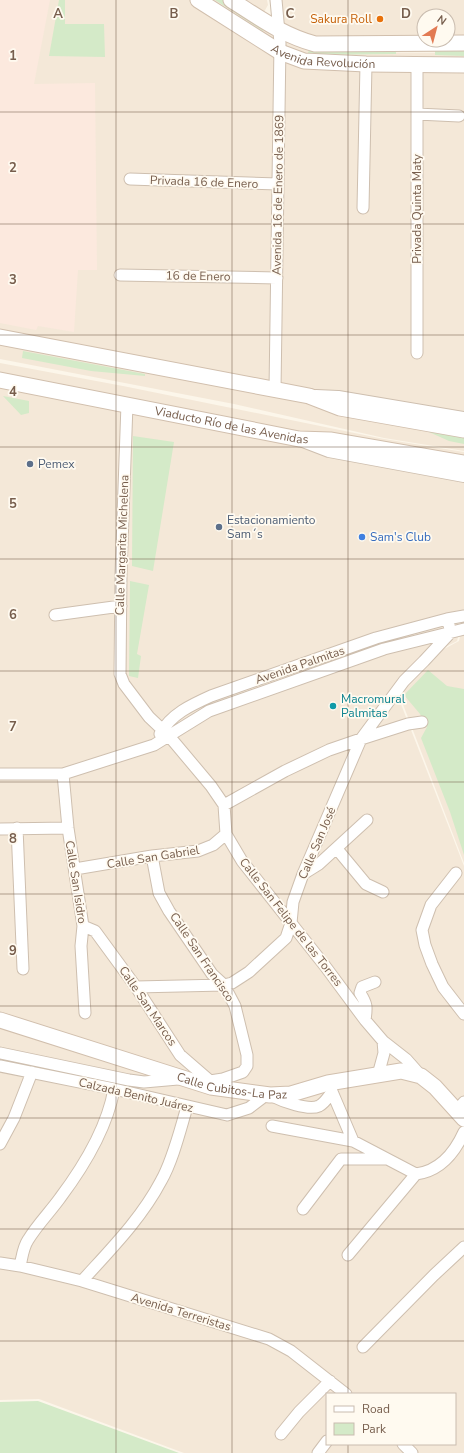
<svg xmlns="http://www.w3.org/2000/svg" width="464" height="1453" viewBox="0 0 464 1453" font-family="'Nunito Sans',sans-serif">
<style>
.residential{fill:#f4e8d8;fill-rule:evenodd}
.commercial{fill:#fce9de}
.green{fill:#d4eac8}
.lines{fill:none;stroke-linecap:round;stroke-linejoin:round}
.minor-casing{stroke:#cebfaf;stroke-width:13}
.tertiary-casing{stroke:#cebfaf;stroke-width:16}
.secondary-casing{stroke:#d1bfad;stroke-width:17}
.minor{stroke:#fff;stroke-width:11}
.tertiary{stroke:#fff;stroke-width:14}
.secondary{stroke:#fff;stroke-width:15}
.grid{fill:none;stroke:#775e4d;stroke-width:1;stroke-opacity:0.55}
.food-dot{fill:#e8710a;stroke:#fffaf0;stroke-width:1.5}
.service-dot{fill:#5c6f8a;stroke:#fffaf0;stroke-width:1.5}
.shop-dot{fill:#3f7fe0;stroke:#fffaf0;stroke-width:1.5}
.culture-dot{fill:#0f9aa8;stroke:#fffaf0;stroke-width:1.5}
.labels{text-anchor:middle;stroke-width:3.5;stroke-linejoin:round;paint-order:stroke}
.food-label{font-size:12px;fill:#c56008;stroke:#fffaf0;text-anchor:end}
.street-label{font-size:12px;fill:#775e4d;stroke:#fffaf0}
.service-label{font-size:12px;fill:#4e5e75;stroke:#fffaf0;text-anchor:start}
.shop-label{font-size:12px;fill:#366cbe;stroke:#fffaf0;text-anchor:start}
.culture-label{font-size:12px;fill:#0d838f;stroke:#fffaf0;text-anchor:start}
.grid-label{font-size:13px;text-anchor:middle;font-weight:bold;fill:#775e4d;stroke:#fffaf0;stroke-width:3.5;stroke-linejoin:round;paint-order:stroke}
</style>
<rect width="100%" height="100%" fill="#fcf6ea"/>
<path class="residential" d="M0,0H219L266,30L280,42L276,0H464V52L313,51L301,48L312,52L464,53V451L384,438L234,404L0,359ZM424,16H448V40H424Z
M245,0H267L268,5L264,12Z
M0,363L123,386L384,439L464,452V624L461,625L457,641L430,655L397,694L464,866V1104L456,1113L421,1080L401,1073L237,1095L401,1075L419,1082L464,1124V1453H184L39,1399L0,1400ZM327,1394H455V1444H327Z
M463,625H464V863L399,694L431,656L459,641Z"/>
<path class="commercial" d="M0,0H50L34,84L95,83L97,270H78L74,332L38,326L36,330L0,323Z"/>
<path class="green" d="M59,0H65V24H104L105,57L49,56Z
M215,0H225L264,26L263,31Z
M310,48H396V54L307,55Z
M435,48H464V56L435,55Z
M23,351L145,374V376L91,371L22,358Z
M3,396L29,401V413L21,415Z
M420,428L464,435V444L449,441Z
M133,436L174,442L153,571L132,566Z
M130,581L149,585L137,654L141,656L138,678L129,676Z
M428,670L447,686L464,689V855L450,812L421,738L427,727L420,714L404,695Z
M38,1401L179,1453H0V1402Z"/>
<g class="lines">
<defs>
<path id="minor" d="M417,114L459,116
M130,179L278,184
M363,208L366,64
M120,275L277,278
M417,353V64
M275,390L280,43L276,0
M127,404L121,573L120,674L124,684L149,717L169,736L211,786L224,805L226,834L242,861L325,966L365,1020L383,1041L406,1059L421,1076
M55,615L121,606
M160,734C171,714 191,705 211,696L376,638L447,619L464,616
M0,774H63L154,745L209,711L384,649L464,629
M63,774L68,828L83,926L81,946L85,1013
M224,805L285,771L329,750L361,739L408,724L422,722
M17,828L23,969
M0,829L68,828
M337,849L366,884L383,892
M152,856L159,893L169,911L212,974L224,985L235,1006L247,1055V1066L243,1072L223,1079L210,1081
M75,869L152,856L198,851L213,845L226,834
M456,873L431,905L422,930L425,945L432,964L443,987L464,1014
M303,874L319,864L367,820
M83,926L95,931L136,987L180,1055L210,1081L211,1087
M136,987L224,985L232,983L249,972L286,938L291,923L293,902L303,874L361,739L404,681L424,661L451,632L447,619
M365,1020C367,1007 367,1004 360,993L362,987L375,982
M0,1053L129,1080L144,1082L178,1079
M0,1066L114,1089L227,1115L249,1108L266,1095
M378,1075L384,1053L383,1041
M330,1087L353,1141
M272,1096C282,1101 308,1111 319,1106C325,1103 328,1097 332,1092
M457,1110L464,1102
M272,1126L353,1141L416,1174
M0,1144L14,1118L32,1072
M416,1174C440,1171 455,1152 464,1132
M303,1209L341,1159H384
M348,1255L416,1174
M0,1263L20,1266L82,1281L269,1339L291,1351L346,1394
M20,1266C22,1258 23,1247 28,1240C37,1225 50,1212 60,1198C84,1166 107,1129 114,1089
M82,1281C110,1250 141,1219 161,1181C173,1160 180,1130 187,1107
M363,1347L434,1275L464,1247
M281,1434L299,1412L330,1381
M403,1444L412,1453
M318,1453L327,1441"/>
<path id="tertiary" d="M316,397L338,398L464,419
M303,440L329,450L464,475"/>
<g id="secondary">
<path id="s1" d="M198,0L280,52L304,61L366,64L464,65"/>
<path d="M231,0C260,18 282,35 315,44L464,43"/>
<path d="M0,337L309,396L340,408L464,430"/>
<path id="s2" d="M0,380L299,439L330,440L464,463"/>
<path id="s3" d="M0,1020L211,1087L270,1095L291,1094L328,1083L401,1071L421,1076L435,1087L464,1119"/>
</g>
</defs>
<use href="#minor" class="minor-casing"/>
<use href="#tertiary" class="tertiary-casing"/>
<use href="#secondary" class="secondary-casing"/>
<use href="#minor" class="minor"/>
<use href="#tertiary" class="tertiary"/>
<use href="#secondary" class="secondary"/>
</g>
<path class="grid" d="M116,0V1453M232,0V1453M348,0V1394M0,112H464M0,224H464M0,335H464M0,447H464M0,559H464M0,671H464M0,782H464M0,894H464M0,1006H464M0,1118H464M0,1229H464M0,1341H464M348,1444V1453"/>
<circle class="food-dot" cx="380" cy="19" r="4"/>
<g class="service-dot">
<circle cx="30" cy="464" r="4"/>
<circle cx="219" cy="527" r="4"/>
</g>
<circle class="shop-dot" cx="362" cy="537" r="4"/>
<circle class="culture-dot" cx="333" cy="706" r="4"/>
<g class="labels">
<g class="food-label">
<text x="372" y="23">Sakura Roll</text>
</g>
<g class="street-label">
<text dy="4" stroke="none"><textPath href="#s1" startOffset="141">Avenida Revolución</textPath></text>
<text transform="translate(204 182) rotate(2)" y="4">Privada 16 de Enero</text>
<text transform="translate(278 195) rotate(-89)" y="4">Avenida 16 de Enero de 1869</text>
<text transform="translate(417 209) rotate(-90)" y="4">Privada Quinta Maty</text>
<text transform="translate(198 276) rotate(1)" y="4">16 de Enero</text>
<text dy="4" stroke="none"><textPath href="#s2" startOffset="236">Viaducto Río de las Avenidas</textPath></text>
<text transform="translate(122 545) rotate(-88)" y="4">Calle Margarita Michelena</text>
<text transform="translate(300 665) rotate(-19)" y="4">Avenida Palmitas</text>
<text transform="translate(317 843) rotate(-67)" y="4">Calle San José</text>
<text transform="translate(153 857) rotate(-9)" y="4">Calle San Gabriel</text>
<text transform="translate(76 882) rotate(81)" y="4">Calle San Isidro</text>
<text transform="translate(291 922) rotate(52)" y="4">Calle San Felipe de las Torres</text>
<text transform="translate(202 957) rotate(56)" y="4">Calle San Francisco</text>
<text transform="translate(148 1006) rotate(56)" y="4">Calle San Marcos</text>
<text dy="4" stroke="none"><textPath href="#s3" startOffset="242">Calle Cubitos-La Paz</textPath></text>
<text transform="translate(136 1095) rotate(13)" y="4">Calzada Benito Juárez</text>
<text transform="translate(181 1312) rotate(17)" y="4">Avenida Terreristas</text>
</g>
<g class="service-label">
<text x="38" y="468">Pemex</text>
<text x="227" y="524">Estacionamiento<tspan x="227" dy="14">Sam´s</tspan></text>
</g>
<g class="shop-label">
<text x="370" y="541">Sam's Club</text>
</g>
<g class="culture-label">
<text x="341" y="703">Macromural<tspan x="341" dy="14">Palmitas</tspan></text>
</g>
</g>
<g class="grid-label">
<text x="58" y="18">A</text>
<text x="174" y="18">B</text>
<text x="290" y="18">C</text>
<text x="406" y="18">D</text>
<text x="13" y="60">1</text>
<text x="13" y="172">2</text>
<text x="13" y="284">3</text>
<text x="13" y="396">4</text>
<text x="13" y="508">5</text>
<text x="13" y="619">6</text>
<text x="13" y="731">7</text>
<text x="13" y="843">8</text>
<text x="13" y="955">9</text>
</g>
<rect x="326" y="1393" width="130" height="52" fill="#fffaf0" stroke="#c9bcaf"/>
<rect x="334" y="1406" width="20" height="6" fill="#ffffff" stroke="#c9bcaf"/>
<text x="362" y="1413" font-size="12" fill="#775e4d">Road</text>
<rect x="334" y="1423" width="20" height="12" fill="#d4eac8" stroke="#c9bcaf"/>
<text x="362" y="1433" font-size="12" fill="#775e4d">Park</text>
<g transform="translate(436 28) rotate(36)"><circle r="19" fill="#fffaf0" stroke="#c9bcaf"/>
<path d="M0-3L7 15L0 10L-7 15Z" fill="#e27a53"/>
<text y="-6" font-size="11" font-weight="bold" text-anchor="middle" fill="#775e4d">N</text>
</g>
</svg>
